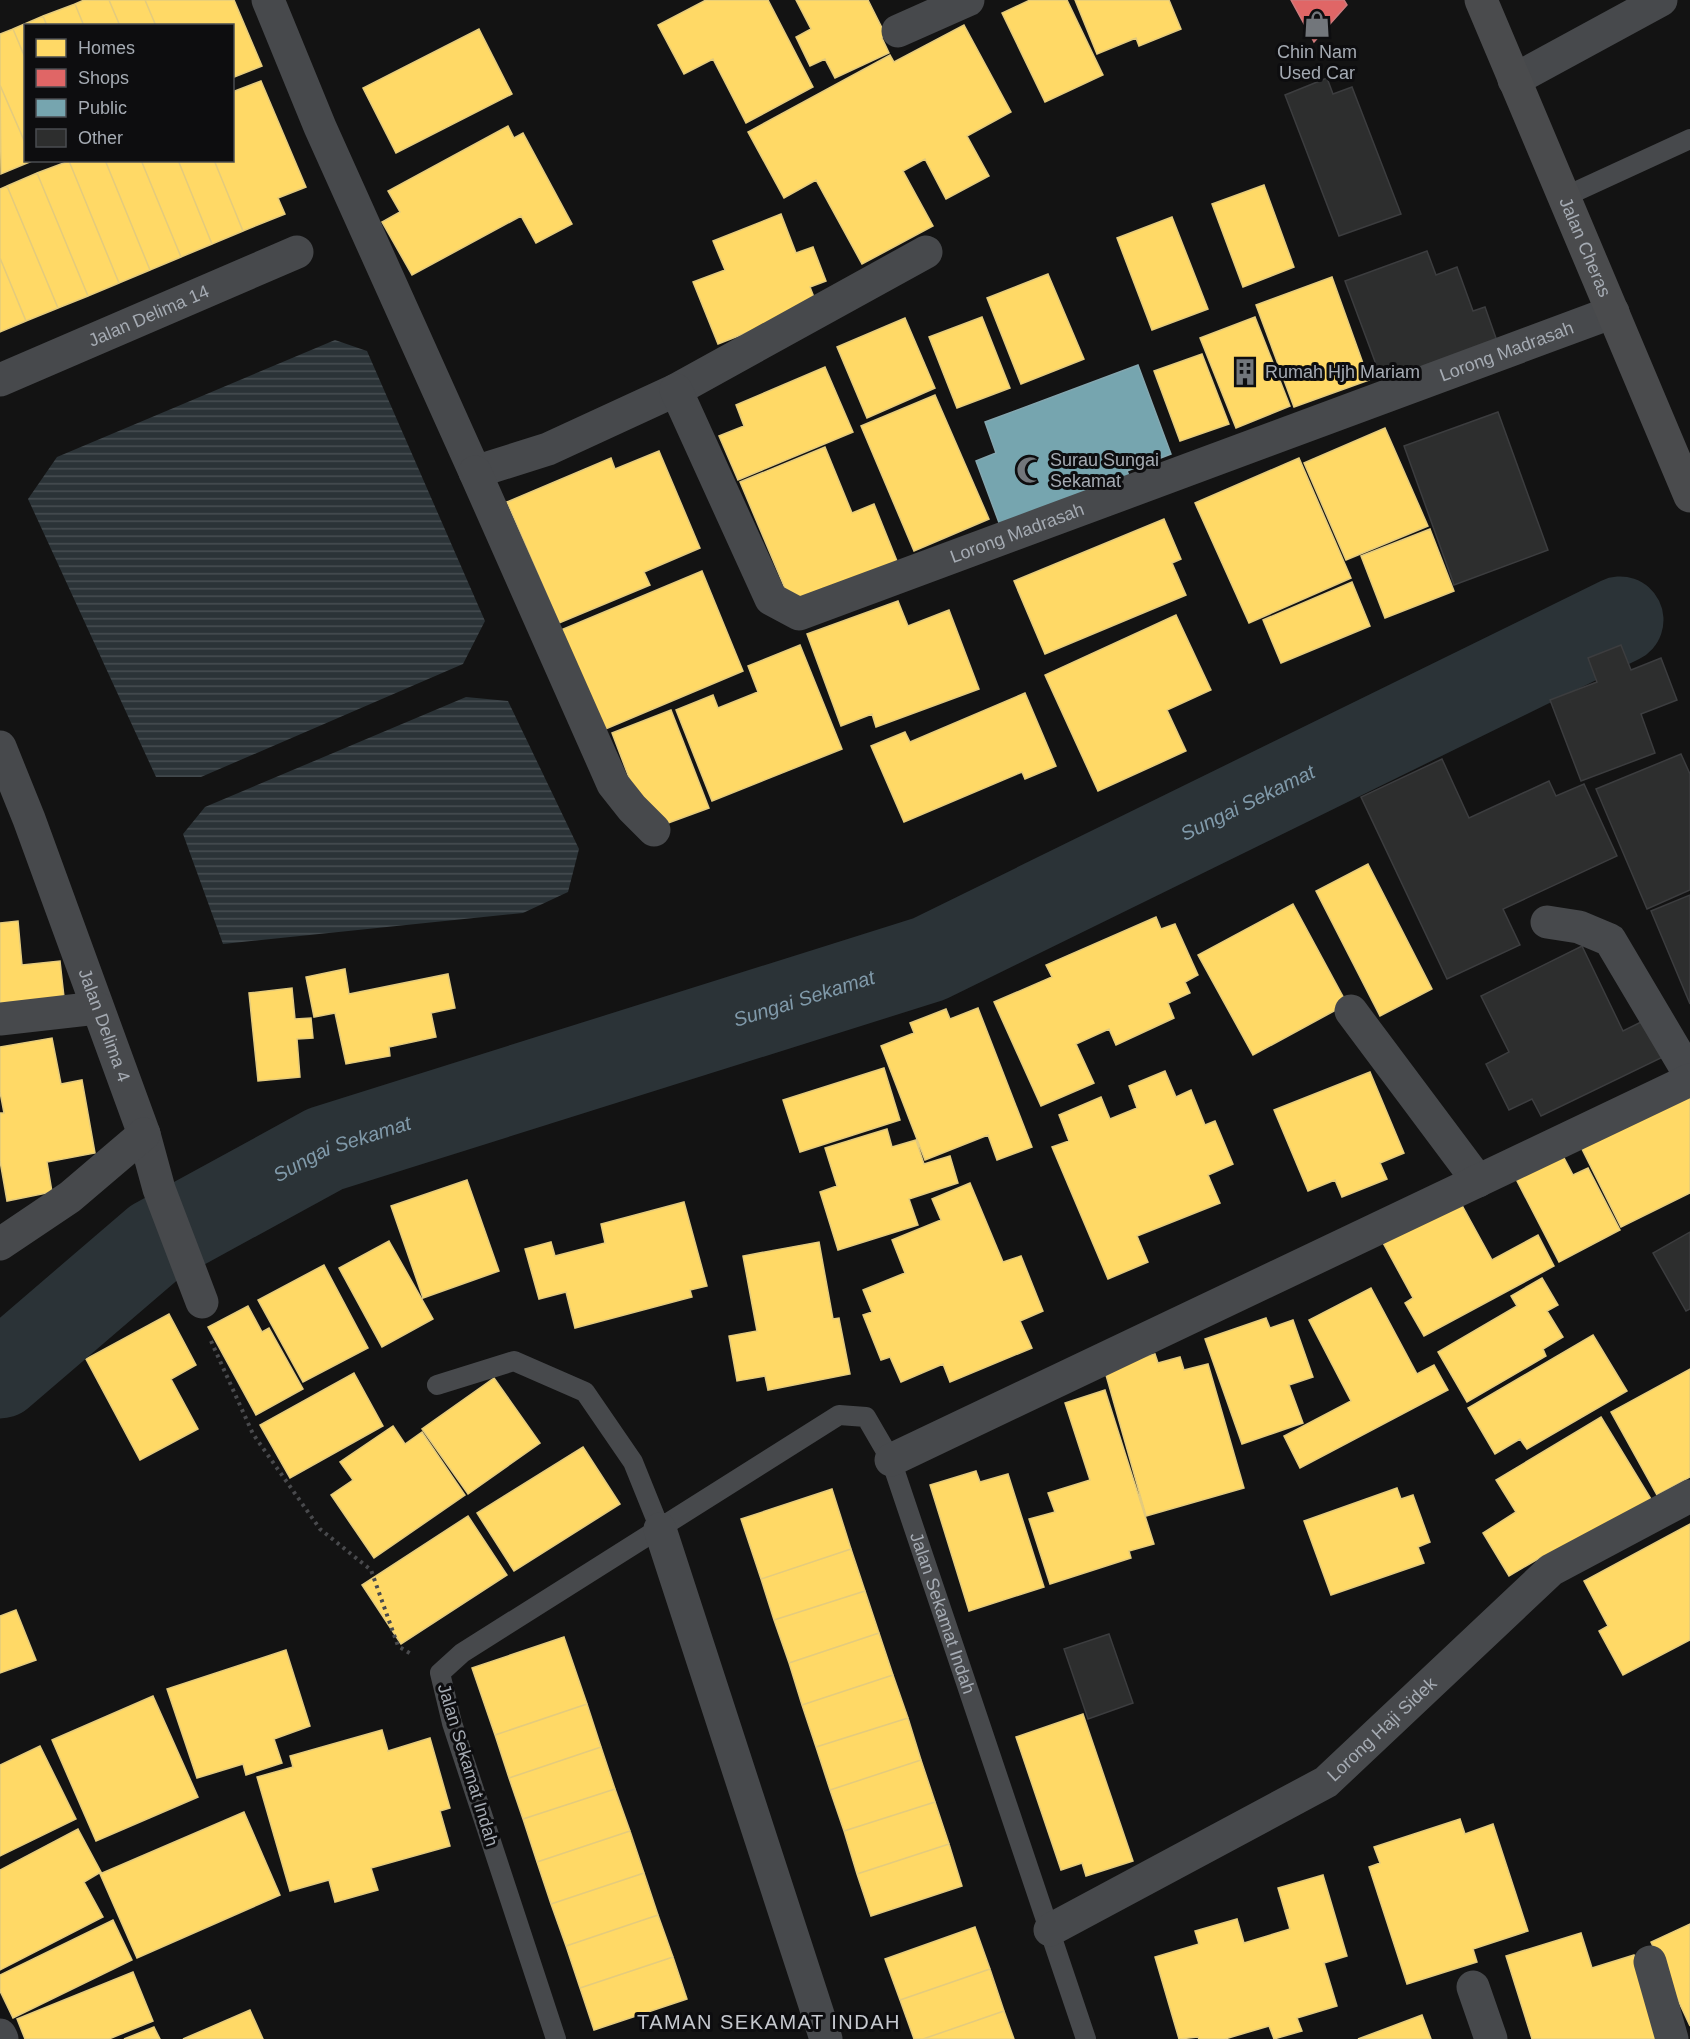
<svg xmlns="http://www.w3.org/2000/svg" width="1690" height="2039" viewBox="0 0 1690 2039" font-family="Arial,sans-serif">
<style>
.water{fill:url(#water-rules)}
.homes{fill:#ffd966;stroke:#e4cb7d;stroke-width:1.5}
.shops{fill:#e06666;stroke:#ce7b7d;stroke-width:1.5}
.public{fill:#76a5af;stroke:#84a7b0;stroke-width:1.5}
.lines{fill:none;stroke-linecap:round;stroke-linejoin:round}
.river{stroke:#2b3337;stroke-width:87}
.building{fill:#2d2e2e;stroke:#3c3d3f;stroke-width:1.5}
.path{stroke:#494a4d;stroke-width:4;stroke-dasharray:3 4.5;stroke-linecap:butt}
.service{stroke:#47494c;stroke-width:20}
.minor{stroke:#47494c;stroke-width:33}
.primary{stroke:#4a4b4d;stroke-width:33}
.labels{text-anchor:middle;stroke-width:6;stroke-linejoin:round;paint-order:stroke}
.poi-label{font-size:18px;fill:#a5abb3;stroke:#0d0d0f;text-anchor:start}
.street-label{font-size:18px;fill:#a5abb3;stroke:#0d0d0f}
.water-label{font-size:20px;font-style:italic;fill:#809aaa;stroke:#0d0d0f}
.neighbourhood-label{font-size:20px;letter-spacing:1.5px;fill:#c6c9cf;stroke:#0d0d0f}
</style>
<defs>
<pattern id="water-rules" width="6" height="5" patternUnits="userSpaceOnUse" patternTransform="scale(1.5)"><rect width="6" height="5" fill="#2b3337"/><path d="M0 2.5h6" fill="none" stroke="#474e52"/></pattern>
</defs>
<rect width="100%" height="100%" fill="#131313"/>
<path class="water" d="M335,340L367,351L485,621L463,664L201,777H156L28,499L57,457Z
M466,697L508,701L579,849L568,892L523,913L223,944L183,834L205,807Z"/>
<path class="homes" d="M84,0H109L120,26H84L75,4Z
M109,0H145L156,26H120Z
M145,0H234L262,66L232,78V26H156Z
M706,0H768L813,87L746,123L713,59L684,74L658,25Z
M796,0H868L886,36L882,38L889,53L835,78L825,59L810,66L796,37L811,29Z
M1030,0H1067L1103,75L1045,102L1002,13Z
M1075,0H1169L1181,29L1139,46L1136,38L1097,54Z
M75,4L84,26H47L43,16Z
M43,16L47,26H26V60L13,29Z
M964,25L1011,112L967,136L989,176L946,199L925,159L903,171L933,226L862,264L816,180L784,198L748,132L890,55L894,62Z
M13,29L26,60V145L0,85V34Z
M479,29L512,94L396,153L363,88Z
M261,81L306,187L278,198L285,214L243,231L214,160H232V92Z
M0,85L26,145V160L32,161L1,174Z
M508,126L514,138L523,133L572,224L536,243L521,216L412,275L382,222L400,212L388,191Z
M105,160L150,270L119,283L69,161Z
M105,160H141L181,257L150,270Z
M141,160H178L212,244L181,257Z
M178,160H214L243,231L212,244Z
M69,161L119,283L88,296L37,173Z
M37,173L88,296L58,308L7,186Z
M1264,185L1294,267L1243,287L1212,204Z
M7,186L58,308L26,321L0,258V189Z
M781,214L796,253L813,247L826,281L810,287L817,305L718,344L693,282L725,270L713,241Z
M1172,217L1208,309L1152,330L1117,238Z
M0,258L26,321L0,332Z
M1048,274L1084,359L1021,384L987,298Z
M1332,277L1369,380L1294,407L1256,305Z
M982,317L1010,388L957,408L929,337Z
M1255,317L1290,406L1236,428L1200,338Z
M905,318L935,388L867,418L837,347Z
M1202,354L1229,424L1180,441L1154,371Z
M825,367L853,432L738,480L719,436L744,426L736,405Z
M935,395L989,519L914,551L861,426Z
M1385,428L1428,526L1346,560L1304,463Z
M825,447L852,513L874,504L897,561L792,605L740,482Z
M659,451L700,548L644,572L650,585L559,623L507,502L611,458L615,469Z
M1299,458L1351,578L1249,623L1195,503Z
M1164,519L1181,559L1172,563L1186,595L1045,654L1014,581Z
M1430,529L1454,591L1385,618L1361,556Z
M702,571L743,671L596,733L554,633Z
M1352,582L1370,626L1281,663L1263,620Z
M898,601L908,626L949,610L979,689L876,727L872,714L841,726L807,634Z
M1176,615L1211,690L1167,710L1186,751L1098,791L1045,675Z
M800,645L842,749L712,801L676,710L713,695L718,708L758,692L748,666Z
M1025,693L1056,766L1025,779L1022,772L904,822L871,746L905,732L910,742Z
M671,710L709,808L649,830L612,733Z
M1368,864L1432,989L1380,1016L1316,891Z
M1293,904L1347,1004L1253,1055L1198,955Z
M1156,917L1161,929L1175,924L1198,975L1185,982L1190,993L1168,1003L1174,1018L1116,1045L1109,1029L1076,1044L1094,1083L1041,1106L994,1002L1052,977L1046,965Z
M18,921L22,965L60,961L64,997L0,1004V923Z
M345,969L349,994L448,974L455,1008L431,1013L436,1037L389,1047L390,1056L346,1064L335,1013L314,1017L306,977Z
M292,988L295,1019L311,1018L313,1038L297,1039L300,1077L258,1081L249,993Z
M978,1008L1032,1147L997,1160L988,1135L925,1160L881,1046L914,1033L910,1023L946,1009L950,1019Z
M52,1038L61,1084L82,1080L95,1153L47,1162L52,1192L7,1201L0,1161V1113H4L0,1092V1047Z
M884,1068L900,1120L800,1152L783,1100Z
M1165,1071L1176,1097L1191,1090L1205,1125L1215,1121L1233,1164L1208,1175L1220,1203L1137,1236L1148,1262L1108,1279L1052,1147L1069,1141L1059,1115L1101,1097L1110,1119L1137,1108L1129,1086Z
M1370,1072L1404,1153L1380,1163L1387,1179L1342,1197L1335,1180L1308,1191L1274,1110Z
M1690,1083V1193L1621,1227L1577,1139Z
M887,1129L892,1147L916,1140L924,1164L950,1156L958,1183L909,1199L918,1225L838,1250L820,1192L837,1186L825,1148Z
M1562,1154L1573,1175L1588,1168L1620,1230L1559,1262L1515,1177Z
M467,1180L499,1271L423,1298L391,1206Z
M970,1183L1003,1262L1021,1256L1043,1311L1020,1321L1032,1348L950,1382L943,1364L901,1382L890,1357L881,1360L863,1315L872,1312L863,1290L905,1273L892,1240L941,1220L932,1199Z
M1458,1198L1492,1260L1538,1235L1554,1266L1424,1336L1405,1303L1413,1298L1381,1239Z
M684,1202L707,1286L690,1290L692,1297L575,1328L566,1292L539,1299L525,1249L551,1242L555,1256L605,1243L601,1224Z
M389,1241L433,1319L382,1347L339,1268Z
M819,1242L833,1319L839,1318L850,1374L768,1390L765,1376L737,1381L729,1336L757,1331L743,1256Z
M324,1265L368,1348L303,1382L258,1300Z
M1542,1278L1558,1305L1547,1311L1563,1337L1543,1349L1546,1356L1467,1402L1438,1352L1517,1306L1511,1296Z
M1371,1288L1417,1374L1434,1365L1448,1390L1300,1468L1284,1436L1351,1401L1309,1320Z
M248,1306L262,1332L269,1328L303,1389L256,1415L208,1327Z
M169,1314L196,1365L171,1379L198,1429L140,1460L86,1359Z
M1266,1318L1270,1328L1293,1320L1313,1377L1289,1385L1303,1423L1242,1444L1205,1339Z
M1593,1335L1627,1391L1527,1449L1520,1439L1495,1454L1468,1408Z
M1155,1354L1158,1363L1180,1357L1184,1370L1208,1364L1244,1488L1146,1516L1104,1368Z
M1690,1369V1477L1657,1495L1611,1412Z
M354,1373L383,1426L290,1478L260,1425Z
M494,1378L540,1443L468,1494L422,1429Z
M1105,1390L1154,1544L1129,1551L1131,1558L1050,1584L1029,1519L1055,1512L1048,1493L1090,1480L1065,1403Z
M1601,1417L1654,1504L1550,1567L1543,1556L1509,1576L1483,1533L1516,1512L1496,1480Z
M393,1426L405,1444L422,1432L465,1495L374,1558L331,1495L353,1480L340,1462Z
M583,1447L620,1504L514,1571L477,1513Z
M976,1471L980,1482L1008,1474L1044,1587L969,1611L930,1485Z
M1397,1488L1401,1499L1413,1495L1430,1542L1418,1547L1424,1563L1331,1595L1304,1521Z
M832,1489L851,1549L761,1579L741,1519Z
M468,1516L507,1575L401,1644L362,1585Z
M1690,1524V1640L1623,1675L1599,1631L1608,1626L1584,1581Z
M851,1549L865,1591L774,1620L761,1579Z
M865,1591L879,1633L789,1663L774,1620Z
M16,1610L36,1660L0,1673V1616Z
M879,1633L893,1675L802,1705L789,1663Z
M564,1637L587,1704L495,1735L472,1668Z
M286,1650L310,1726L274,1739L282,1763L246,1775L243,1764L197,1778L167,1689Z
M893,1675L908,1718L816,1747L802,1705Z
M153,1696L198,1797L96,1841L52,1740Z
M587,1704L601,1747L509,1778L495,1735Z
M1083,1714L1133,1861L1086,1876L1082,1863L1061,1870L1016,1737Z
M908,1718L921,1760L830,1790L816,1747Z
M382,1730L388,1751L430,1738L450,1808L440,1811L450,1846L371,1868L378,1890L335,1902L329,1880L290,1891L257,1777L293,1767L290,1756Z
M40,1746L76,1819L0,1856V1765Z
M601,1747L615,1789L523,1819L509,1778Z
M921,1760L935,1802L844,1831L830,1790Z
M615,1789L630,1831L537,1862L523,1819Z
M935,1802L949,1844L857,1874L844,1831Z
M244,1812L280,1895L137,1958L100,1874Z
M1460,1819L1465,1834L1493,1824L1528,1931L1473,1949L1477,1962L1407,1984L1369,1867L1380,1863L1374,1847Z
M78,1829L101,1872L84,1882L103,1917L0,1970V1870Z
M630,1831L644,1873L551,1904L537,1862Z
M949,1844L962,1886L871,1916L857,1874Z
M644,1873L658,1915L566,1946L551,1904Z
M1323,1875L1347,1956L1324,1963L1337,2006L1297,2018L1302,2031L1274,2039L1269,2026L1225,2039H1199L1198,2037L1179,2039L1155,1957L1199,1944L1195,1931L1237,1919L1244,1943L1290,1929L1278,1888Z
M658,1915L673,1957L580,1988L566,1946Z
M113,1920L132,1960L13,2018L0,1991V1975Z
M1690,1924V2026L1651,1942Z
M975,1927L990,1969L900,2000L885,1959Z
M1581,1933L1592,1968L1634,1955L1661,2039H1532L1506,1956Z
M673,1957L687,1999L594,2030L580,1988Z
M990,1969L1004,2011L923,2039H914L900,2000Z
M133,1972L153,2021L109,2039H25L17,2019Z
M250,2010L263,2039H183Z
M1004,2011L1014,2039H923Z
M1422,2015L1431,2039H1358Z
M154,2027L160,2039H124Z"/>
<path class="shops" d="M1291,0H1344L1347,5L1314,42Z"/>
<path class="public" d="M1138,365L1171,454L1127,471L1131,480L1001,528L976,461L996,453L985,422Z"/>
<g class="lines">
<path class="river" id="s1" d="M0,1375L155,1242L325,1149L929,959L1620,620"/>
</g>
<path class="building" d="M1327,78L1333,94L1352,87L1401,214L1339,236L1285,95Z
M1427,251L1436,275L1457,267L1473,311L1485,307L1497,341L1383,383L1345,281Z
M1498,412L1548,550L1454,585L1404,446Z
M1621,645L1631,670L1661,658L1677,700L1641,714L1655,753L1581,781L1550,700L1597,682L1588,658Z
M1681,754L1690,774V890L1647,909L1596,789Z
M1442,759L1469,818L1549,781L1556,796L1584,784L1617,856L1503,909L1520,945L1447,979L1361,797Z
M1690,895V1004L1651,911Z
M1582,946L1623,1031L1647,1019L1665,1056L1541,1116L1532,1099L1509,1110L1486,1064L1509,1052L1481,996Z
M1690,1232V1309L1686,1311L1653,1253Z
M1109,1634L1133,1703L1088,1719L1064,1649Z"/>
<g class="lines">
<path class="path" d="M211,1341L253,1434L320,1529L371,1570L398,1646L411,1654"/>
<g class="service">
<path d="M1564,197L1690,139"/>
<path d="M437,1385L514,1361L585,1392L633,1462L660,1529"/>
<path id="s2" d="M556,2039L452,1723L440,1673L462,1653L839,1415L866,1417L891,1460L1086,2039"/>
</g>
<g class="minor">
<path d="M268,0L320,127L475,472L548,449L676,390L926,252"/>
<path d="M898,31L968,0"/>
<path d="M1514,80L1661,0"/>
<path id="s3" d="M0,380L297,252"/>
<path id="s4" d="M676,390L771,599L799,614L1613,312"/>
<path d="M475,472L613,784L632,808L654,830"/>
<path id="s5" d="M0,747L29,819L144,1134L159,1189L202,1302"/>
<path d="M1547,922L1579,927L1610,940L1690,1075"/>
<path d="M1351,1011L1478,1181"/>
<path d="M0,1019L97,1008"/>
<path d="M0,1244L70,1197L144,1134"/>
<path d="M891,1460L1690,1080"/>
<path d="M660,1529L826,2039"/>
<path id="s6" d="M1050,1930L1326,1782L1551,1570L1690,1496"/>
<path d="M1650,1962L1672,2039"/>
<path d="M1473,1987L1491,2039"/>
<path d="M0,2035L2,2039"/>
</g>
<path class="primary" id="s7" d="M1481,0L1690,496"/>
</g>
<defs>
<symbol id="shop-bare" viewBox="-9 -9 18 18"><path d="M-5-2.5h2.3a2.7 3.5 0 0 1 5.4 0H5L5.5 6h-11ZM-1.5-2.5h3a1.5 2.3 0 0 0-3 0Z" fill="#72767b" stroke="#0d0d0f" stroke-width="2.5" paint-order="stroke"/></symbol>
<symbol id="building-bare" viewBox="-9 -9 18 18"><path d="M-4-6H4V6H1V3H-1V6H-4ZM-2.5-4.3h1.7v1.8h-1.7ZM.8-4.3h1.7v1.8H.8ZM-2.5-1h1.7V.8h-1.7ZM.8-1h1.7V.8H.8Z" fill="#72767b" stroke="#0d0d0f" stroke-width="2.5" paint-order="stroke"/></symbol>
<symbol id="mosque-bare" viewBox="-9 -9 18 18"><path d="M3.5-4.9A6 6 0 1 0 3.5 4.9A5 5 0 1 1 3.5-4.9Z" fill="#72767b" stroke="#0d0d0f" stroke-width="2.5" paint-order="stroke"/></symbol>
</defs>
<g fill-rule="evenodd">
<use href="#shop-bare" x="1298" y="5" width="38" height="38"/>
<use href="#building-bare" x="1226" y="353" width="38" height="38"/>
<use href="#mosque-bare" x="1011" y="451" width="38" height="38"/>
</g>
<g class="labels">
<g class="poi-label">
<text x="1317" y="58" text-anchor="middle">Chin Nam<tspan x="1317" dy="21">Used Car</tspan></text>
<text x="1265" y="378">Rumah Hjh Mariam</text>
<text x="1050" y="466">Surau Sungai<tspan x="1050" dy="21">Sekamat</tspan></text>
</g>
<g class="street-label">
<text dy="6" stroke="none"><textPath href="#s7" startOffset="268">Jalan Cheras</textPath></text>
<text dy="6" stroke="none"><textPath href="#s3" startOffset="162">Jalan Delima 14</textPath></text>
<text dy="6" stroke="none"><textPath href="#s4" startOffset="1016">Lorong Madrasah</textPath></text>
<text dy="6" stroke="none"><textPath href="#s4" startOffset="494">Lorong Madrasah</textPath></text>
<text dy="6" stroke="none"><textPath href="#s5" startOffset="297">Jalan Delima 4</textPath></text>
<text dy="6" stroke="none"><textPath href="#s2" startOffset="1098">Jalan Sekamat Indah</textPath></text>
<text dy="6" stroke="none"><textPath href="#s6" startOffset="390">Lorong Haji Sidek</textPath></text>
<text transform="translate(468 1765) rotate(73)" y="6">Jalan Sekamat Indah</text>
</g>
<g class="water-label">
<text dy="7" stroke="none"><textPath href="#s1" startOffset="1386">Sungai Sekamat</textPath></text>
<text dy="7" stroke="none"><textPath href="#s1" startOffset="900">Sungai Sekamat</textPath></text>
<text dy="7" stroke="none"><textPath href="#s1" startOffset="414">Sungai Sekamat</textPath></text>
</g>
<g class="neighbourhood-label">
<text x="769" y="2029">TAMAN SEKAMAT INDAH</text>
</g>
</g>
<rect x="24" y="24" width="210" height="138" fill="#0d0d0f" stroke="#4a4c51" stroke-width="1.5"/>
<rect x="36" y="39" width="30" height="18" fill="#ffd966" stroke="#4a4c51" stroke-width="1.5"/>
<text x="78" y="54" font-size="18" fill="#a5abb3">Homes</text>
<rect x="36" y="69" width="30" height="18" fill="#e06666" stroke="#4a4c51" stroke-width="1.5"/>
<text x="78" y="84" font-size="18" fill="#a5abb3">Shops</text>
<rect x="36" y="99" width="30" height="18" fill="#76a5af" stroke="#4a4c51" stroke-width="1.5"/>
<text x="78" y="114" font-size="18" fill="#a5abb3">Public</text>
<rect x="36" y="129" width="30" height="18" fill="#2d2e2e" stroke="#4a4c51" stroke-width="1.5"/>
<text x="78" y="144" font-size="18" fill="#a5abb3">Other</text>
</svg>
